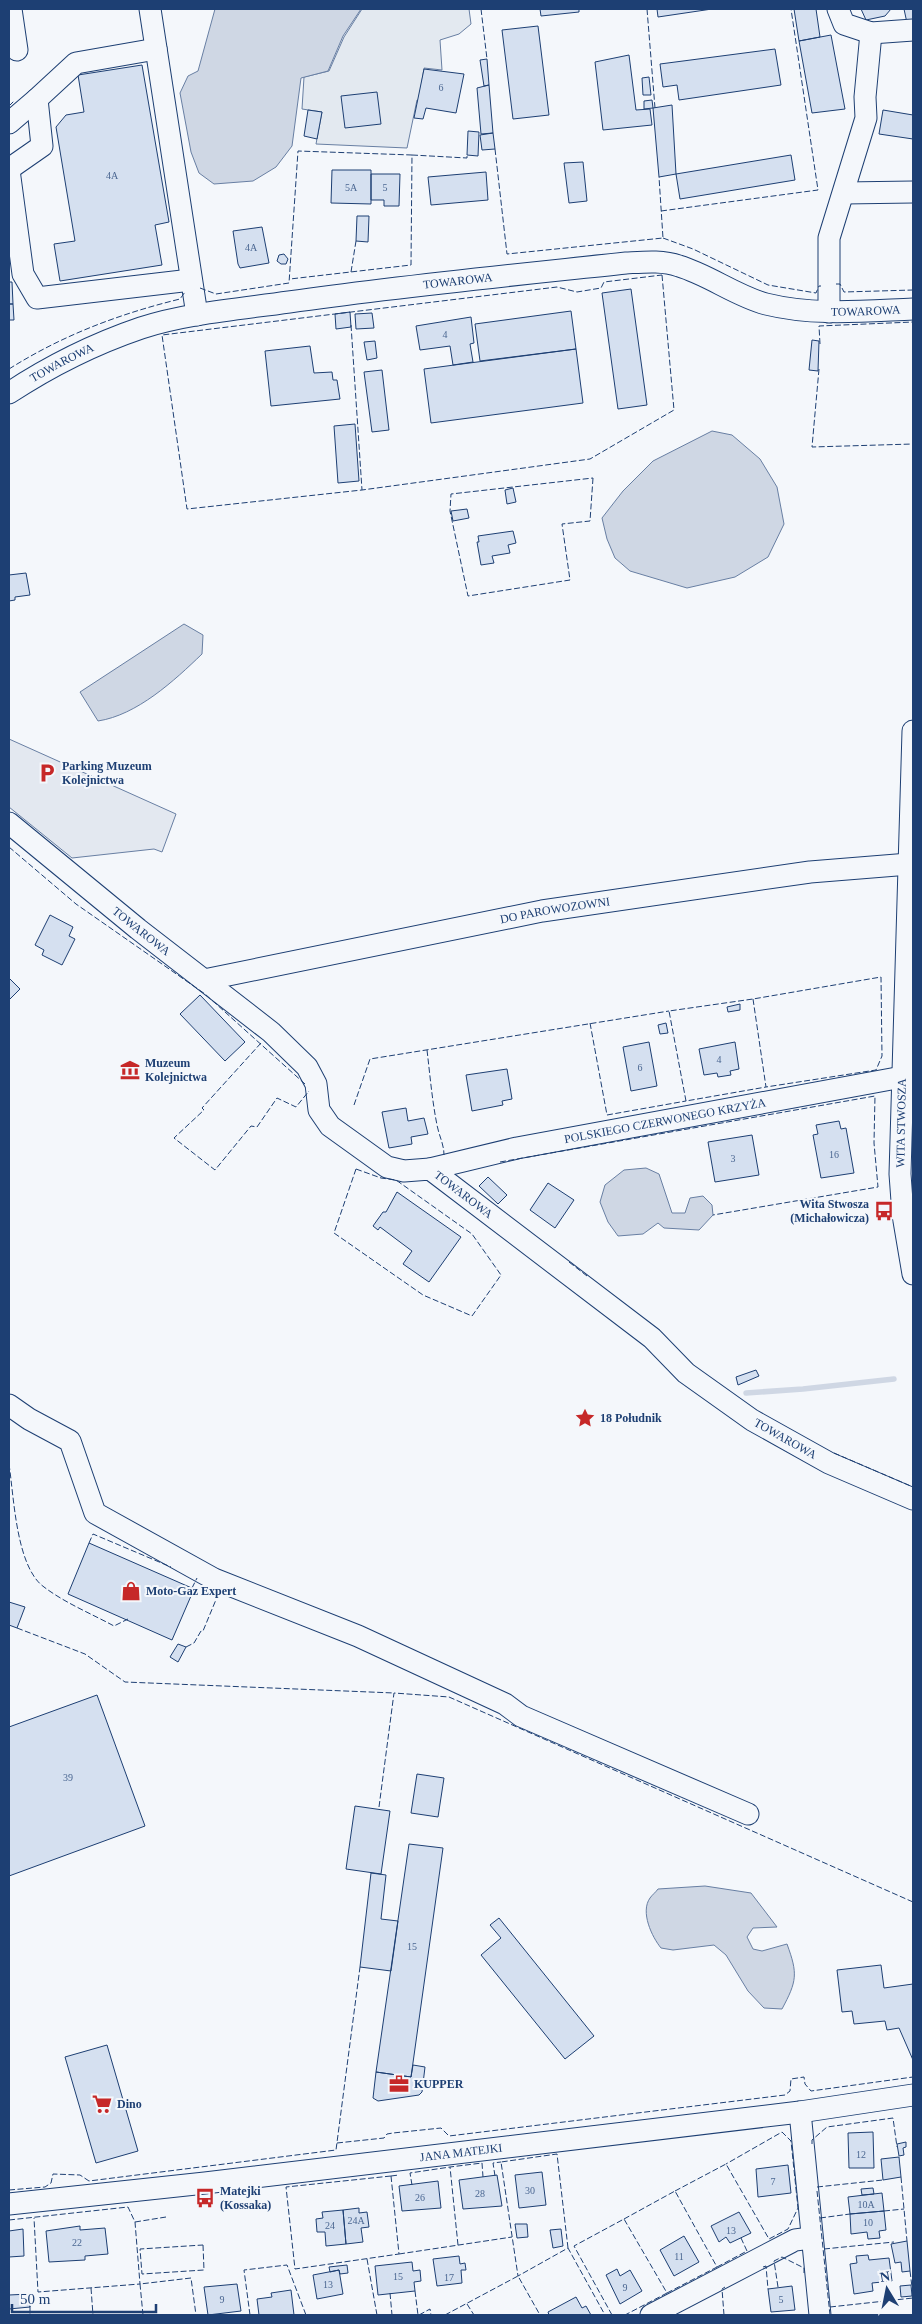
<svg xmlns="http://www.w3.org/2000/svg" width="922" height="2324" viewBox="0 0 922 2324" font-family="Georgia,serif">
<style>
.green{fill:#e3e9f0;stroke:#687fa3}
.parking{fill:#e3e8f0;stroke:#687fa3}
.water{fill:#cfd7e4;stroke:#687fa3}
.lines{fill:none;stroke-linecap:round;stroke-linejoin:round}
.stream{stroke:#cfd7e4;stroke-width:5.5}
.building{fill:#d5e0f0;stroke:#1d3f73}
.minor-casing{stroke:#1d3f73;stroke-width:23}
.minor{stroke:#f4f7fb;stroke-width:21}
.fence{stroke:#1d3f73;stroke-width:1;stroke-dasharray:6 2.5;stroke-linecap:butt}
.labels{text-anchor:middle;stroke-width:4;stroke-linejoin:round;paint-order:stroke}
.number-label{font-size:10px;fill:#4b6792}
.street-label{font-size:12px;fill:#1d3f73;stroke:#f4f7fb}
.poi-label{font-size:12px;font-weight:bold;fill:#1d3f73;stroke:#f4f7fb;text-anchor:start}
</style>
<rect width="100%" height="100%" fill="#f4f7fb"/>
<path class="green" d="M362,9H469L471,24L459,34L440,40L442,70L424,68L419,100H417L407,148L316,144L322,112L302,109L304,77L329,71L344,37Z"/>
<path class="parking" d="M9,739L176,814L162,852L154,849L72,858L9,807Z"/>
<path class="water" d="M215,9H361L343,36L328,71L301,78L292,146L276,167L253,181L214,184L199,173L191,152L180,93L188,76L198,71Z
M712,431L732,435L760,459L777,487L784,524L768,557L735,577L687,588L630,571L615,558L607,539L602,518L623,491L653,461Z
M184,624L203,635L202,654C174,681 137,715 98,721L80,692Z
M646,1168L659,1174L672,1213H685L690,1198L703,1196L712,1205L713,1215L699,1230L664,1228L658,1223L643,1234L618,1236L608,1222L600,1202L605,1185L624,1170Z
M705,1886L751,1893L777,1927L753,1928L747,1937L753,1949L762,1951L787,1944C798,1974 797,1981 782,2009L764,2008L748,1991L726,1955L714,1945L673,1950L661,1948C652,1937 640,1912 650,1898C652,1895 656,1892 658,1889Z"/>
<g class="lines">
<path class="stream" d="M746,1393L803,1389L894,1379"/>
</g>
<path class="building" d="M540,9H579V12L541,16Z
M657,9H712L658,17Z
M794,9H816L820,37L799,41Z
M861,9H891L885,16L866,20Z
M904,9H913V23H907Z
M538,26L549,115L513,119L502,30Z
M831,35L845,109L812,113L799,41Z
M775,49L781,85L679,100L677,85L663,87L660,64Z
M629,55L636,110L650,109L652,125L603,130L595,62Z
M487,59L489,85L484,86L480,60Z
M142,65L169,222L155,225L162,265L60,281L54,244L75,241L56,127L66,115L84,112L78,75Z
M424,69L464,74L456,113L426,108L423,119L414,118Z
M649,77L651,95H643L642,78Z
M489,85L493,133L481,134L477,88Z
M377,92L381,124L345,128L341,96Z
M652,100L653,108L644,109V101Z
M672,105L676,174L659,177L653,108Z
M308,110L322,112L317,139L304,136Z
M883,110L913,115V139L879,134Z
M468,131L479,132L478,156L467,155Z
M493,133L495,149L482,150L480,135Z
M791,155L795,180L680,199L676,174Z
M583,162L587,201L569,203L564,163Z
M332,170H371V204L331,203Z
M486,172L488,200L431,205L428,177Z
M371,174H400L399,206H384V200H371Z
M357,216H369L368,242L356,241Z
M262,227L269,263L240,268L238,264L233,231Z
M284,254L288,259L286,264H281L277,261L279,255Z
M9,282H12L13,304H9Z
M631,289L647,405L618,409L602,293Z
M9,304H13L14,320H9Z
M571,311L576,349L480,361L475,324Z
M350,312L351,327L336,329L335,314Z
M372,313L374,328L356,329L355,314Z
M471,317L474,343L470,344L473,362L453,365L450,346L420,350L416,326Z
M812,340L819,341L818,371L809,370Z
M375,341L377,358L367,360L364,342Z
M310,346L314,373L332,372L333,380H337L340,399L271,406L265,351Z
M576,349L583,403L431,423L424,369Z
M382,370L389,430L372,432L364,372Z
M355,424L359,481L338,483L334,426Z
M513,488L516,502L507,504L505,490Z
M467,509L469,518L453,521L451,511Z
M513,531L516,543L508,545L510,553L492,556L494,563L481,565L477,542H479L478,536Z
M26,573L30,595L15,597V600L9,601V575Z
M50,915L73,927L69,936L75,939L62,965L42,955L44,950L35,945Z
M9,978L20,989L9,1000Z
M200,995L245,1042L225,1061L180,1014Z
M740,1004V1010L728,1012L727,1007Z
M666,1023L668,1033L660,1034L658,1025Z
M649,1042L657,1086L631,1091L623,1047Z
M735,1042L739,1069L730,1071L731,1075L718,1077L717,1073L704,1075L699,1049Z
M507,1069L512,1099L502,1101L503,1105L472,1111L466,1075Z
M406,1108L408,1121L424,1118L428,1134L411,1137L412,1144L389,1148L382,1112Z
M839,1121L841,1129L846,1128L854,1173L821,1178L813,1135L818,1134L816,1125Z
M752,1135L759,1175L715,1182L708,1142Z
M488,1177L507,1195L498,1204L479,1186Z
M548,1183L574,1200L555,1228L530,1210Z
M397,1192L461,1237L429,1282L403,1264L412,1251L380,1227L378,1230L373,1226L383,1212H386Z
M756,1370L759,1376L738,1385L736,1377Z
M89,1543L194,1589L172,1640L68,1594Z
M9,1602L25,1607L17,1628L9,1625Z
M178,1644L186,1647L178,1662L170,1657Z
M97,1695L145,1826L9,1876V1727Z
M417,1774L444,1778L438,1817L411,1813Z
M355,1806L390,1811L381,1874L346,1869Z
M409,1844L443,1848L411,2077L376,2072Z
M371,1873L386,1875L381,1919L398,1921L391,1971L360,1967Z
M499,1918L594,2036L565,2059L481,1955L501,1938L490,1925Z
M881,1965L884,1988L913,1984V2060L899,2028L887,2030L885,2021L854,2024L852,2011L842,2012L837,1970Z
M107,2045L138,2151L96,2163L65,2057Z
M413,2065L425,2067L422,2092L419,2095L378,2101L373,2098L376,2072L411,2077Z
M873,2132L874,2168H849L848,2133Z
M906,2142V2147L903,2148L904,2155L899,2156L897,2144Z
M899,2157L901,2177L883,2180L881,2159Z
M788,2165L791,2193L758,2197L756,2169Z
M542,2172L546,2205L519,2208L515,2175Z
M497,2175L502,2206L463,2209L459,2180Z
M438,2181L441,2208L402,2211L399,2186Z
M873,2188L874,2194L862,2195L861,2189Z
M882,2193L884,2211L850,2214L848,2197Z
M359,2208V2213L367,2212L369,2227L361,2228L363,2242L346,2244L343,2210Z
M343,2210L346,2244L326,2246L325,2232H317L316,2219L323,2218L322,2212Z
M884,2211L886,2230L879,2231L880,2238L868,2239L867,2232L851,2234L850,2214Z
M739,2212L751,2233L730,2243L726,2237L719,2242L711,2226Z
M515,2224H527L528,2237L517,2238Z
M80,2226V2230L105,2228L108,2254L85,2256V2260L49,2262L46,2231Z
M23,2229L24,2256L9,2257V2231Z
M561,2229L563,2246L553,2248L550,2230Z
M684,2236L699,2262L674,2276L660,2250Z
M907,2241L910,2271L902,2272L901,2262L895,2263L891,2244Z
M868,2255L869,2260L889,2258L892,2281L872,2283L873,2291L854,2294L850,2264L857,2263L856,2256Z
M459,2256L460,2264L465,2263L466,2270H461L462,2283L437,2286L433,2259Z
M412,2262L413,2271L420,2270L421,2281L414,2282L415,2291L378,2295L375,2266Z
M347,2265L348,2273L340,2274L339,2270L330,2272L329,2267Z
M617,2269L620,2276L630,2270L642,2291L620,2304L606,2275Z
M339,2270L343,2294L317,2299L313,2275Z
M237,2284L241,2311L208,2315L204,2287Z
M911,2285L912,2296L901,2297L900,2286Z
M792,2286L795,2310L771,2312L768,2289Z
M291,2290L294,2315H259L257,2299L272,2297L271,2293Z
M29,2294L30,2307L9,2309V2295Z
M576,2297L582,2308L586,2306L591,2315H549L548,2312Z"/>
<g class="lines">
<defs>
<g id="minor">
<path d="M11,9L17,50"/>
<path d="M150,9L197,315"/>
<path d="M838,9L844,24L871,33L913,30"/>
<path d="M9,123L37,99"/>
<path d="M9,169L42,146L37,99L76,63L156,49"/>
<path d="M9,170L23,274L37,298L191,280"/>
<path d="M844,193L913,192"/>
<path d="M829,312V238L866,118L865,97L871,33"/>
<path id="s1" d="M9,393C50,366 94,344 141,328C188,313 240,309 289,302C401,286 514,275 626,263C644,262 662,260 679,266C709,275 736,296 766,304C814,316 864,311 913,309"/>
<path d="M913,731L900,1174L903,1215L913,1274"/>
<path id="s2" d="M9,823L138,929L271,1032L307,1067L316,1084L319,1110L330,1126L387,1167L404,1171L430,1169L652,1338L686,1373L752,1420L829,1463L913,1499"/>
<path id="s3" d="M204,980L542,911L810,872L909,864"/>
<path id="s4" d="M430,1169L517,1148L913,1075"/>
<path d="M9,1405L29,1419L70,1441L95,1513L214,1579L358,1636L505,1704L521,1716L748,1814"/>
<path d="M800,2112L820,2315"/>
<path id="s5" d="M9,2204L205,2183L800,2112L913,2095"/>
<path d="M651,2315L795,2240L811,2238"/>
</g>
</defs>
<use href="#minor" class="minor-casing"/>
<use href="#minor" class="minor"/>
<path class="fence" d="M481,9L487,59
M647,9L655,108
M9,106L14,101
M495,149L507,254L663,238L659,177
M412,155L467,158V155
M661,211L818,190L791,9
M663,238L693,249L768,285L816,293L819,286H821
M351,272L356,241
M662,275L674,410L590,459L362,490L187,509L162,335L557,287L577,292L601,288L604,282Z
M836,284H840L844,292L913,290
M200,288L216,294L289,283L298,151L412,155L411,265L290,279
M351,325L362,490
M820,344L819,326L913,322
M9,369C63,335 119,314 180,299L185,292
M819,369L812,447L913,444
M593,478L590,521L562,524L570,580L468,596L450,511L451,494Z
M9,847L76,904L205,994L305,1084
M753,999L766,1087L876,1070L882,1056L881,977L753,999L669,1011L686,1101L766,1087
M590,1023L607,1115L686,1101
M261,1043L202,1108L204,1110L174,1138L215,1170L251,1126L257,1127L277,1098L296,1107L309,1091
M427,1050C430,1075 432,1100 437,1125C439,1136 444,1144 444,1155
M354,1105L370,1059L669,1011
M500,1162L875,1096L874,1143L878,1187L713,1215
M356,1169L381,1178L396,1180L472,1234L501,1275L472,1316L423,1295L334,1233Z
M569,1262L587,1276
M834,1453L913,1487
M9,1464C14,1497 16,1567 44,1587C65,1603 92,1614 114,1626L128,1619
M89,1543L93,1534L171,1567
M192,1588L197,1578
M17,1628L85,1654L125,1682L394,1693
M186,1647L194,1643L201,1631H203L220,1590
M379,1807L394,1693L449,1697L913,1902
M337,2143L384,2138L387,2134L393,2133L441,2128L449,2136L785,2095L790,2091L791,2079L804,2077L805,2084L811,2091L913,2077
M812,2144V2140L827,2127L893,2118L897,2147
M391,2176L399,2254L295,2269L286,2187Z
M391,2176L399,2175
M495,2176L493,2163L501,2162
M901,2177L907,2241
M412,2185L410,2173L450,2167
M817,2187L883,2180
M9,2190L45,2187L51,2183L53,2174L80,2175L89,2181L336,2150L360,1967
M675,2191L726,2164L769,2239L788,2229L798,2208L791,2141L782,2132L726,2164
M817,2191L830,2315
M884,2211L904,2209
M820,2218L850,2214
M624,2219L675,2191L717,2267L667,2293
M9,2220L128,2207L135,2222L140,2284L38,2292L34,2218
M135,2222L166,2217
M203,2245L204,2270L142,2274L140,2249Z
M458,2245L450,2167L482,2163L483,2177
M568,2248L557,2154L501,2162L518,2276L568,2248L605,2315
M824,2249L894,2242
M399,2254L512,2237
M367,2259L377,2315
M717,2267L747,2251L741,2238
M763,2267L766,2266L768,2289
M910,2271L913,2295
M778,2287L774,2261L782,2257L804,2268V2273
M91,2288L93,2315
M415,2291L418,2315
M390,2293L392,2315
M467,2304L474,2315
M30,2305V2315
M830,2307L913,2298
M143,2315L140,2284L191,2278L196,2315
M250,2315L244,2270L287,2265L306,2315
M419,2315L430,2309L431,2315
M445,2315L518,2276L540,2315
M612,2315L574,2246L624,2219L667,2293L625,2315
M724,2315L722,2289L725,2287"/>
</g>
<defs>
<symbol id="parking-bare" viewBox="-9 -9 18 18"><path d="M-3.5-5.5H1a3.5 3.5 0 0 1 0 7H-1V5.5H-3.5ZM-1-3.4V-.6H.8a1.4 1.4 0 0 0 0-2.8Z" fill="#c62828" stroke="#f4f7fb" stroke-width="2.5" paint-order="stroke"/></symbol>
<symbol id="museum-bare" viewBox="-9 -9 18 18"><path d="M0-6L6-3V-2H-6V-3ZM-5-1h2V3h-2ZM-1-1h2V3h-2ZM3-1h2V3H3ZM-6 4H6V6H-6Z" fill="#c62828" stroke="#f4f7fb" stroke-width="2.5" paint-order="stroke"/></symbol>
<symbol id="bus-bare" viewBox="-9 -9 18 18"><path d="M-5-6H5V4H4V6H2V4H-2V6H-4V4H-5ZM-3.5-4V0h7V-4ZM-3.5 1.2v1.5H-2V1.2ZM2 1.2v1.5H3.5V1.2Z" fill="#c62828" stroke="#f4f7fb" stroke-width="2.5" paint-order="stroke"/></symbol>
<symbol id="sight-bare" viewBox="-9 -9 18 18"><path d="M0-6L1.8-2.2L6-1.7L2.9 1.2L3.7 5.4L0 3.3L-3.7 5.4L-2.9 1.2L-6-1.7L-1.8-2.2Z" fill="#c62828" stroke="#f4f7fb" stroke-width="2.5" paint-order="stroke"/></symbol>
<symbol id="shop-bare" viewBox="-9 -9 18 18"><path d="M-5-2.5h2.3a2.7 3.5 0 0 1 5.4 0H5L5.5 6h-11ZM-1.5-2.5h3a1.5 2.3 0 0 0-3 0Z" fill="#c62828" stroke="#f4f7fb" stroke-width="2.5" paint-order="stroke"/></symbol>
<symbol id="office-bare" viewBox="-9 -9 18 18"><path d="M-6-3h4V-5.5h4V-3h4V5H-6ZM-1-4.5V-3h2v-1.5ZM-6 0V1H6V0Z" fill="#c62828" stroke="#f4f7fb" stroke-width="2.5" paint-order="stroke"/></symbol>
<symbol id="supermarket-bare" viewBox="-9 -9 18 18"><path d="M-6-5.5h2.5l.6 2H6L4.5 2H-2.5L-4.4-4H-6ZM-1.5 3.2a1.3 1.3 0 1 0 .1 0ZM3 3.2a1.3 1.3 0 1 0 .1 0Z" fill="#c62828" stroke="#f4f7fb" stroke-width="2.5" paint-order="stroke"/></symbol>
</defs>
<g fill-rule="evenodd">
<use href="#parking-bare" x="33" y="759" width="28" height="28"/>
<use href="#museum-bare" x="116" y="1056" width="28" height="28"/>
<use href="#bus-bare" x="870" y="1197" width="28" height="28"/>
<use href="#sight-bare" x="571" y="1404" width="28" height="28"/>
<use href="#shop-bare" x="117" y="1577" width="28" height="28"/>
<use href="#office-bare" x="385" y="2070" width="28" height="28"/>
<use href="#supermarket-bare" x="88" y="2090" width="28" height="28"/>
<use href="#bus-bare" x="191" y="2184" width="28" height="28"/>
</g>
<g class="labels">
<g class="number-label">
<text x="441" y="91">6</text>
<text x="112" y="179">4A</text>
<text x="351" y="191">5A</text>
<text x="385" y="191">5</text>
<text x="251" y="251">4A</text>
<text x="445" y="338">4</text>
<text x="719" y="1063">4</text>
<text x="640" y="1071">6</text>
<text x="834" y="1158">16</text>
<text x="733" y="1162">3</text>
<text x="68" y="1781">39</text>
<text x="412" y="1950">15</text>
<text x="861" y="2158">12</text>
<text x="773" y="2185">7</text>
<text x="530" y="2194">30</text>
<text x="480" y="2197">28</text>
<text x="420" y="2201">26</text>
<text x="866" y="2208">10A</text>
<text x="356" y="2224">24A</text>
<text x="868" y="2226">10</text>
<text x="330" y="2229">24</text>
<text x="731" y="2234">13</text>
<text x="77" y="2246">22</text>
<text x="679" y="2260">11</text>
<text x="398" y="2280">15</text>
<text x="449" y="2281">17</text>
<text x="328" y="2288">13</text>
<text x="625" y="2291">9</text>
<text x="222" y="2303">9</text>
<text x="781" y="2303">5</text>
</g>
<g class="street-label">
<text dy="4" stroke="none"><textPath href="#s1" startOffset="468">TOWAROWA</textPath></text>
<text dy="4" stroke="none"><textPath href="#s1" startOffset="886">TOWAROWA</textPath></text>
<text dy="4" stroke="none"><textPath href="#s1" startOffset="61">TOWAROWA</textPath></text>
<text dy="4" stroke="none"><textPath href="#s3" startOffset="358">DO PAROWOZOWNI</textPath></text>
<text dy="4" stroke="none"><textPath href="#s2" startOffset="171">TOWAROWA</textPath></text>
<text dy="4" stroke="none"><textPath href="#s4" startOffset="240">POLSKIEGO CZERWONEGO KRZYŻA</textPath></text>
<text transform="translate(901 1123) rotate(-89)" y="4">WITA STWOSZA</text>
<text dy="4" stroke="none"><textPath href="#s2" startOffset="606">TOWAROWA</textPath></text>
<text dy="4" stroke="none"><textPath href="#s2" startOffset="1011">TOWAROWA</textPath></text>
<text dy="4" stroke="none"><textPath href="#s5" startOffset="455">JANA MATEJKI</textPath></text>
</g>
<g class="poi-label">
<text x="62" y="770">Parking Muzeum<tspan x="62" dy="14">Kolejnictwa</tspan></text>
<text x="145" y="1067">Muzeum<tspan x="145" dy="14">Kolejnictwa</tspan></text>
<text x="869" y="1208" text-anchor="end">Wita Stwosza<tspan x="869" dy="14">(Michałowicza)</tspan></text>
<text x="600" y="1422">18 Południk</text>
<text x="146" y="1595">Moto-Gaz Expert</text>
<text x="414" y="2088">KUPPER</text>
<text x="117" y="2108">Dino</text>
<text x="220" y="2195">Matejki<tspan x="220" dy="14">(Kossaka)</tspan></text>
</g>
</g>
<rect width="922" height="2324" fill="none" stroke="#1d3f73" stroke-width="20"/>
<g transform="translate(887 2289) rotate(350)" stroke="#f4f7fb" stroke-width="4" paint-order="stroke">
<path d="M0-4L9 19L0 12L-9 19Z" fill="#1d3f73"/>
<text y="-8" font-size="14" font-weight="bold" text-anchor="middle" fill="#1d3f73">N</text>
</g>
<path d="M12 2304v8h144v-8" fill="none" stroke="#1d3f73" stroke-width="2.5"/>
<text x="20" y="2304" font-size="15" fill="#1d3f73" stroke="#f4f7fb" stroke-width="4" paint-order="stroke">50 m</text>
</svg>
